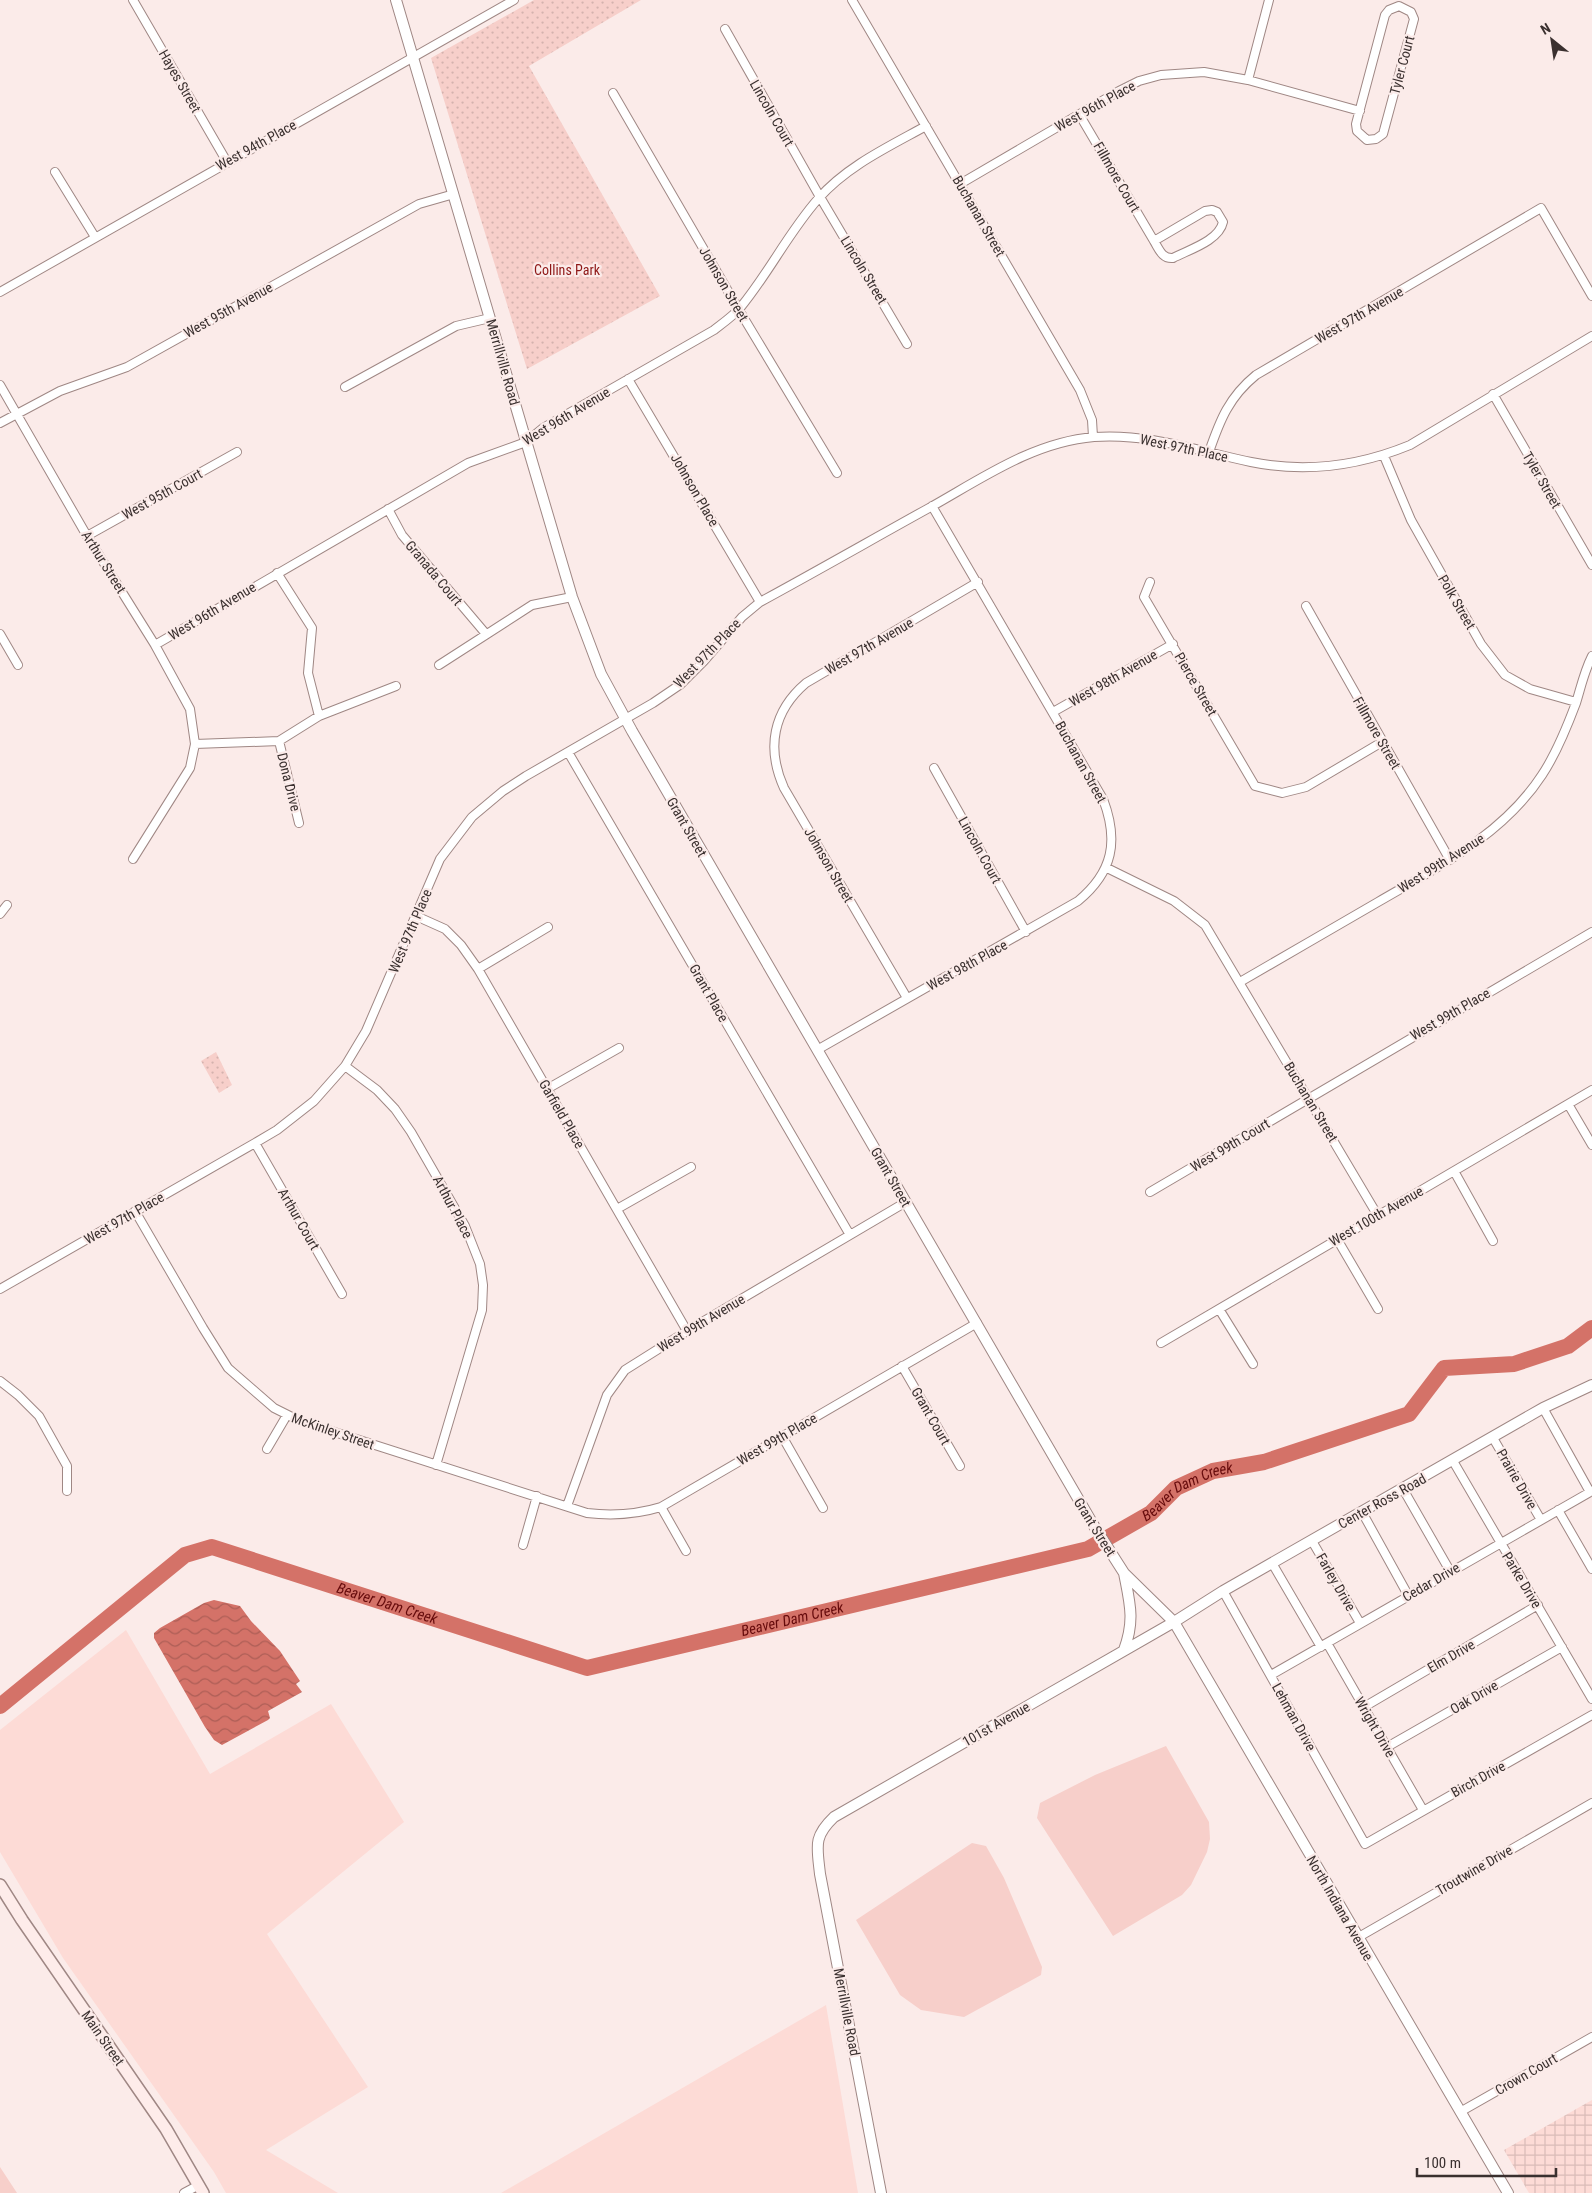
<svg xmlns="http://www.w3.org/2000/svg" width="1592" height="2193" viewBox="0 0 1592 2193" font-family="'Roboto Condensed',sans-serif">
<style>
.built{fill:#fddbd6}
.industrial{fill:url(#industrial-grid)}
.park{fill:url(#park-dots)}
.garden{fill:#f7cfca}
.water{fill:url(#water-waves)}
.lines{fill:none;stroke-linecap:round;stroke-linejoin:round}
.river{stroke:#d47268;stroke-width:16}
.minor-casing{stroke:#9f8784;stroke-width:10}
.tertiary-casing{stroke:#9f8784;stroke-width:12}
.secondary-casing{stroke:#9f8784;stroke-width:14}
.minor{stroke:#fff;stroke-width:8}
.tertiary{stroke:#fff;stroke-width:10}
.secondary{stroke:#feecea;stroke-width:11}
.labels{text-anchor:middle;stroke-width:4.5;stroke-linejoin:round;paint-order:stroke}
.street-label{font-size:14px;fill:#3a302f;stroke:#fbebe9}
.park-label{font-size:14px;fill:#8e1716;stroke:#fbebe9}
.water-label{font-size:15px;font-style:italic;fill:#650a0b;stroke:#fbebe9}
</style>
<defs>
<pattern id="industrial-grid" width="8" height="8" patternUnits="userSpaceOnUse" patternTransform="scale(1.25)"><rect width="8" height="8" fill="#fddbd6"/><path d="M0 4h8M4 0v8" fill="none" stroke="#dabcb8"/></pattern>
<pattern id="park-dots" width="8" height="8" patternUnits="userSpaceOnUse" patternTransform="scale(1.25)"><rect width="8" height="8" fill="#f7cfca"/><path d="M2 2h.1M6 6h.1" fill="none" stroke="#d4b2ae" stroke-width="1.8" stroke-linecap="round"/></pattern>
<pattern id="water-waves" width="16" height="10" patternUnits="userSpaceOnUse" patternTransform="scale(1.25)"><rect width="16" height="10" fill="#d47268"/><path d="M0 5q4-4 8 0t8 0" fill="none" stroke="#ad5e56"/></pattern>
</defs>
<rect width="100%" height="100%" fill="#fbebe9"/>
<path class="built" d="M126,1630L210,1774L331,1704L404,1822L267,1934L368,2087L266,2150L338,2193H226L214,2172L63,1958L0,1852V1730Z
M826,2005L858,2193H501Z"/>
<path class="industrial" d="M1592,2100V2193H1529L1504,2150Z"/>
<path class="park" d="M534,0H641L529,66L660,296L527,369L431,58Z
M216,1052L232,1085L219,1093L201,1061Z"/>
<path class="garden" d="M1166,1746L1209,1822L1210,1839L1207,1852L1191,1885L1182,1895L1113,1936L1037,1818L1040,1803L1095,1775Z
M972,1843L986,1846L1004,1878L1042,1967L1041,1975L964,2017L921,2010L900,1995L856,1920Z
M0,2167L17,2193H0Z"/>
<path class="water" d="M214,1600L240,1606L251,1621L280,1651L300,1681L296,1684L302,1692L268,1711L270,1718L268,1720L222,1745L214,1740L205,1727L154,1638V1633L160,1628L204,1603Z"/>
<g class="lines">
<path class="river" id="s1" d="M0,1706L185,1555L212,1547L587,1668L1088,1549L1151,1513L1176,1488L1213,1471L1264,1462L1409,1414L1444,1368L1514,1364L1568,1346L1592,1328"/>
<defs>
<path id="minor" d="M133,0L227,162
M852,0L1080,390L1092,420L1093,437
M1399,6L1411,12L1414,19L1383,134L1376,139L1367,140L1357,131L1356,124L1385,15L1389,10Z
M725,29L820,197L907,344
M1248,80L1269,0
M613,93L739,310L837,473
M1079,114L1154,241C1159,249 1162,259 1173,258C1188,250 1219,241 1223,222L1217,212L1212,210L1205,211L1154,241
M55,172L95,237
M960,184L1119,91L1139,81L1161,75L1204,72L1248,80L1360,111
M0,292L514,0
M628,379L760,602
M0,385L87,536L155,645L190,709L195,744L190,768L133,859
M345,387L456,326L490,318
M1493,394L1592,565
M0,423L60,391L127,367L419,204L454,194
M1209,452C1220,420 1229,397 1256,375L1541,208L1592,296
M1384,456L1411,520L1481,644L1505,675L1530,689L1576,702
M388,509L402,535L486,634
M87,536L237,452
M277,573L312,628L308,673L319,716
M1150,582L1144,597L1255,786L1282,793L1306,787L1382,742
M1306,606L1450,860
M0,634L18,665
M155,645L468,463L526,442L543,428L714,330C723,323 733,316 740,308C769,273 788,233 818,199C847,166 888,147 926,126
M439,665L532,605L572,597
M1053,712L1173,644
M279,741L299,823
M195,744L279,741L319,716L396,686
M568,752L850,1235
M934,768L1026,932
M1107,868L1174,901L1205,925L1378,1216
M0,914L7,905
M416,916L445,929L461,945L478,969L687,1331
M478,969L548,927
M1240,982C1286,955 1332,929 1378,902C1438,867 1503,835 1542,775C1556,754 1567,727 1576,703C1581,687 1584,672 1592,656
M907,998L784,788C766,748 773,711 806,683L978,582
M817,1050L1078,901C1113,872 1119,841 1103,799L932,506
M345,1066L377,1090L395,1109L411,1132L465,1226L480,1264L483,1285L482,1310L436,1465
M547,1089L619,1048
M1568,1104L1592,1145
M255,1143L342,1294
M1454,1171L1493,1241
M1150,1192L1592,932
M617,1209L691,1167
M135,1211L203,1328L228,1368L274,1408L300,1421L587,1513C613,1516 635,1515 661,1507L977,1323
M1337,1239L1378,1309
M0,1289L255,1143L277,1130L314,1101L345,1066L366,1031L440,859L472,817L503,791L526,776L653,703L681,684L704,661L742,617L760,602C817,571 873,539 929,508C981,479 1033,442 1094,437C1149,433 1198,451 1251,462C1305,473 1359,466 1410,445L1592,336
M1219,1309L1253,1364
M1161,1343L1592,1090
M902,1366L960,1466
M0,1381L18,1395L39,1416L67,1466V1491
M1543,1408L1590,1492
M782,1436L823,1508
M1493,1438L1541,1520
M267,1449L287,1415
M1453,1461L1592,1699
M1403,1489L1450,1571
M567,1506L607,1395L625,1370L687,1331L906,1202
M661,1507L686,1551
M1558,1510L1592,1569
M1362,1512L1408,1595
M1312,1541L1360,1623
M523,1545L537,1496
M1272,1563L1321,1647
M1223,1591L1365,1844L1592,1715
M1327,1643L1423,1810
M1271,1675L1592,1491
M1364,1707L1538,1605
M1387,1747L1562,1647
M1357,1938L1592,1803
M1460,2112L1592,2037
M184,2193L199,2185"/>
<path id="tertiary" d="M396,0L572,597L601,674L632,731L1094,1526L1124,1573L1174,1622L1508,2193
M1124,1650C1135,1620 1130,1604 1124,1573
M881,2193L820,1874C817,1846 813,1837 834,1817L1174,1622L1223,1591L1543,1408L1592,1385"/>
<path id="secondary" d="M0,1885L22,1920L166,2129L203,2193"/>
</defs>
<use href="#minor" class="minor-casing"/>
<use href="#tertiary" class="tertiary-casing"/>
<use href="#secondary" class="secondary-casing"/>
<use href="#minor" class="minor"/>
<use href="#tertiary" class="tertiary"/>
<use href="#secondary" class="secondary"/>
</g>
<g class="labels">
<g class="street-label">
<text transform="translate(1402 65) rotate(-75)" y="5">Tyler Court</text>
<text transform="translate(180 81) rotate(60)" y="5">Hayes Street</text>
<text transform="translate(1095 106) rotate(-29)" y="5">West 96th Place</text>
<text transform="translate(772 113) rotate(60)" y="5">Lincoln Court</text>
<text transform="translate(256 145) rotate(-29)" y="5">West 94th Place</text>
<text transform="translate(1117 177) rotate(60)" y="5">Fillmore Court</text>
<text transform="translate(979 216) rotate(60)" y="5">Buchanan Street</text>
<text transform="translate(864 270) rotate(59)" y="5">Lincoln Street</text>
<text transform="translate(724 284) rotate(60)" y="5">Johnson Street</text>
<text transform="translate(228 310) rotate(-29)" y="5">West 95th Avenue</text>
<text transform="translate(1359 315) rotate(-30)" y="5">West 97th Avenue</text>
<text transform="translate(503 362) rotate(74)" y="5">Merrillville Road</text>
<text transform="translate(566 416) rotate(-31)" y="5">West 96th Avenue</text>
<text transform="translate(1184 448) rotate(12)" y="5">West 97th Place</text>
<text transform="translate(1542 480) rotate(60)" y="5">Tyler Street</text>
<text transform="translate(695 490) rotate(60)" y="5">Johnson Place</text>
<text transform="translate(162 494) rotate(-29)" y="5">West 95th Court</text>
<text transform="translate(104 562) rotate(58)" y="5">Arthur Street</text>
<text transform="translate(434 573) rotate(50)" y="5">Granada Court</text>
<text transform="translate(1457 602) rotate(60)" y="5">Polk Street</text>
<text transform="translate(212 611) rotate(-31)" y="5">West 96th Avenue</text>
<text transform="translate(869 646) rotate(-30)" y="5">West 97th Avenue</text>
<text transform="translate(707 653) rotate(-46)" y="5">West 97th Place</text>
<text transform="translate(1113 678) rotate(-30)" y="5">West 98th Avenue</text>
<text transform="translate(1196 684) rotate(60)" y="5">Pierce Street</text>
<text transform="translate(1377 733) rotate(60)" y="5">Fillmore Street</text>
<text transform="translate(1081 762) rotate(61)" y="5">Buchanan Street</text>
<text transform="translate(289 782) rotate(76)" y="5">Dona Drive</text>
<text transform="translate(687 827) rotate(60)" y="5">Grant Street</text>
<text transform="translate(980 850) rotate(61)" y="5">Lincoln Court</text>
<text transform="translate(1441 863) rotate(-32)" y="5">West 99th Avenue</text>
<text transform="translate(829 865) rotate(60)" y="5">Johnson Street</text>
<text transform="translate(410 931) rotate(-67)" y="5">West 97th Place</text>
<text transform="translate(967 965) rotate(-29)" y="5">West 98th Place</text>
<text transform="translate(709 993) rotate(60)" y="5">Grant Place</text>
<text transform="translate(1450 1014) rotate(-30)" y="5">West 99th Place</text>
<text transform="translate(1311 1102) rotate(59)" y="5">Buchanan Street</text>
<text transform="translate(562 1114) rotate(60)" y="5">Garfield Place</text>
<text transform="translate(1230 1145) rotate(-31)" y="5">West 99th Court</text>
<text transform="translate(891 1177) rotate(60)" y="5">Grant Street</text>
<text transform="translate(453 1207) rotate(62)" y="5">Arthur Place</text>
<text transform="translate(1376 1216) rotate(-30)" y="5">West 100th Avenue</text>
<text transform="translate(124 1218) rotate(-30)" y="5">West 97th Place</text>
<text transform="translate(299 1219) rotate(60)" y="5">Arthur Court</text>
<text transform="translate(701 1323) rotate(-31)" y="5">West 99th Avenue</text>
<text transform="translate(931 1416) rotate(60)" y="5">Grant Court</text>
<text transform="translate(333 1431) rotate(19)" y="5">McKinley Street</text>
<text transform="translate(777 1439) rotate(-30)" y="5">West 99th Place</text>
<text transform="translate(1517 1479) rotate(60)" y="5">Prairie Drive</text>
<text transform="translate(1382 1501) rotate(-29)" y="5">Center Ross Road</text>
<text transform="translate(1095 1527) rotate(58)" y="5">Grant Street</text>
<text transform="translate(1522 1580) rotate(59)" y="5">Parke Drive</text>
<text transform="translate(1336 1582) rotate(60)" y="5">Farley Drive</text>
<text transform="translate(1431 1582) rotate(-30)" y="5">Cedar Drive</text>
<text transform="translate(1451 1656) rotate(-30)" y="5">Elm Drive</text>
<text transform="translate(1474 1697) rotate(-30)" y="5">Oak Drive</text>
<text transform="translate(1294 1717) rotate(61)" y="5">Lehman Drive</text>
<text transform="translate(996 1724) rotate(-30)" y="5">101st Avenue</text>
<text transform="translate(1375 1727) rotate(60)" y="5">Wright Drive</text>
<text transform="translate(1478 1779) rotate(-29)" y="5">Birch Drive</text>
<text transform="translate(1474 1870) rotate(-30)" y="5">Troutwine Drive</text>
<text transform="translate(1340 1908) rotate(60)" y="5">North Indiana Avenue</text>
<text transform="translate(847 2012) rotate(79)" y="5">Merrillville Road</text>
<text transform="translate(103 2038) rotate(55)" y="5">Main Street</text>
<text transform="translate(1526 2074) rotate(-30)" y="5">Crown Court</text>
</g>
<g class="park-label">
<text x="567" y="275">Collins Park</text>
</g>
<g class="water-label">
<text dy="5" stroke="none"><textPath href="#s1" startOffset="1292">Beaver Dam Creek</textPath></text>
<text dy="5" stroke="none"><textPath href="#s1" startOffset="451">Beaver Dam Creek</textPath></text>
<text dy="5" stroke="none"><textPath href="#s1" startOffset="872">Beaver Dam Creek</textPath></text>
</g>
</g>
<g transform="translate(1552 40) rotate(330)" stroke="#fbebe9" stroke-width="4" paint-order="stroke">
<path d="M0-4L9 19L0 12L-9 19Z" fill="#3a302f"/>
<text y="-8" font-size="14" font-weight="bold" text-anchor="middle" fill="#3a302f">N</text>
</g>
<path d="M1417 2168v8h139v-8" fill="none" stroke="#3a302f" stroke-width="2.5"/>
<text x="1424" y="2168" font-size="15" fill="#3a302f" stroke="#fbebe9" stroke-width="4" paint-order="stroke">100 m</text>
</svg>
